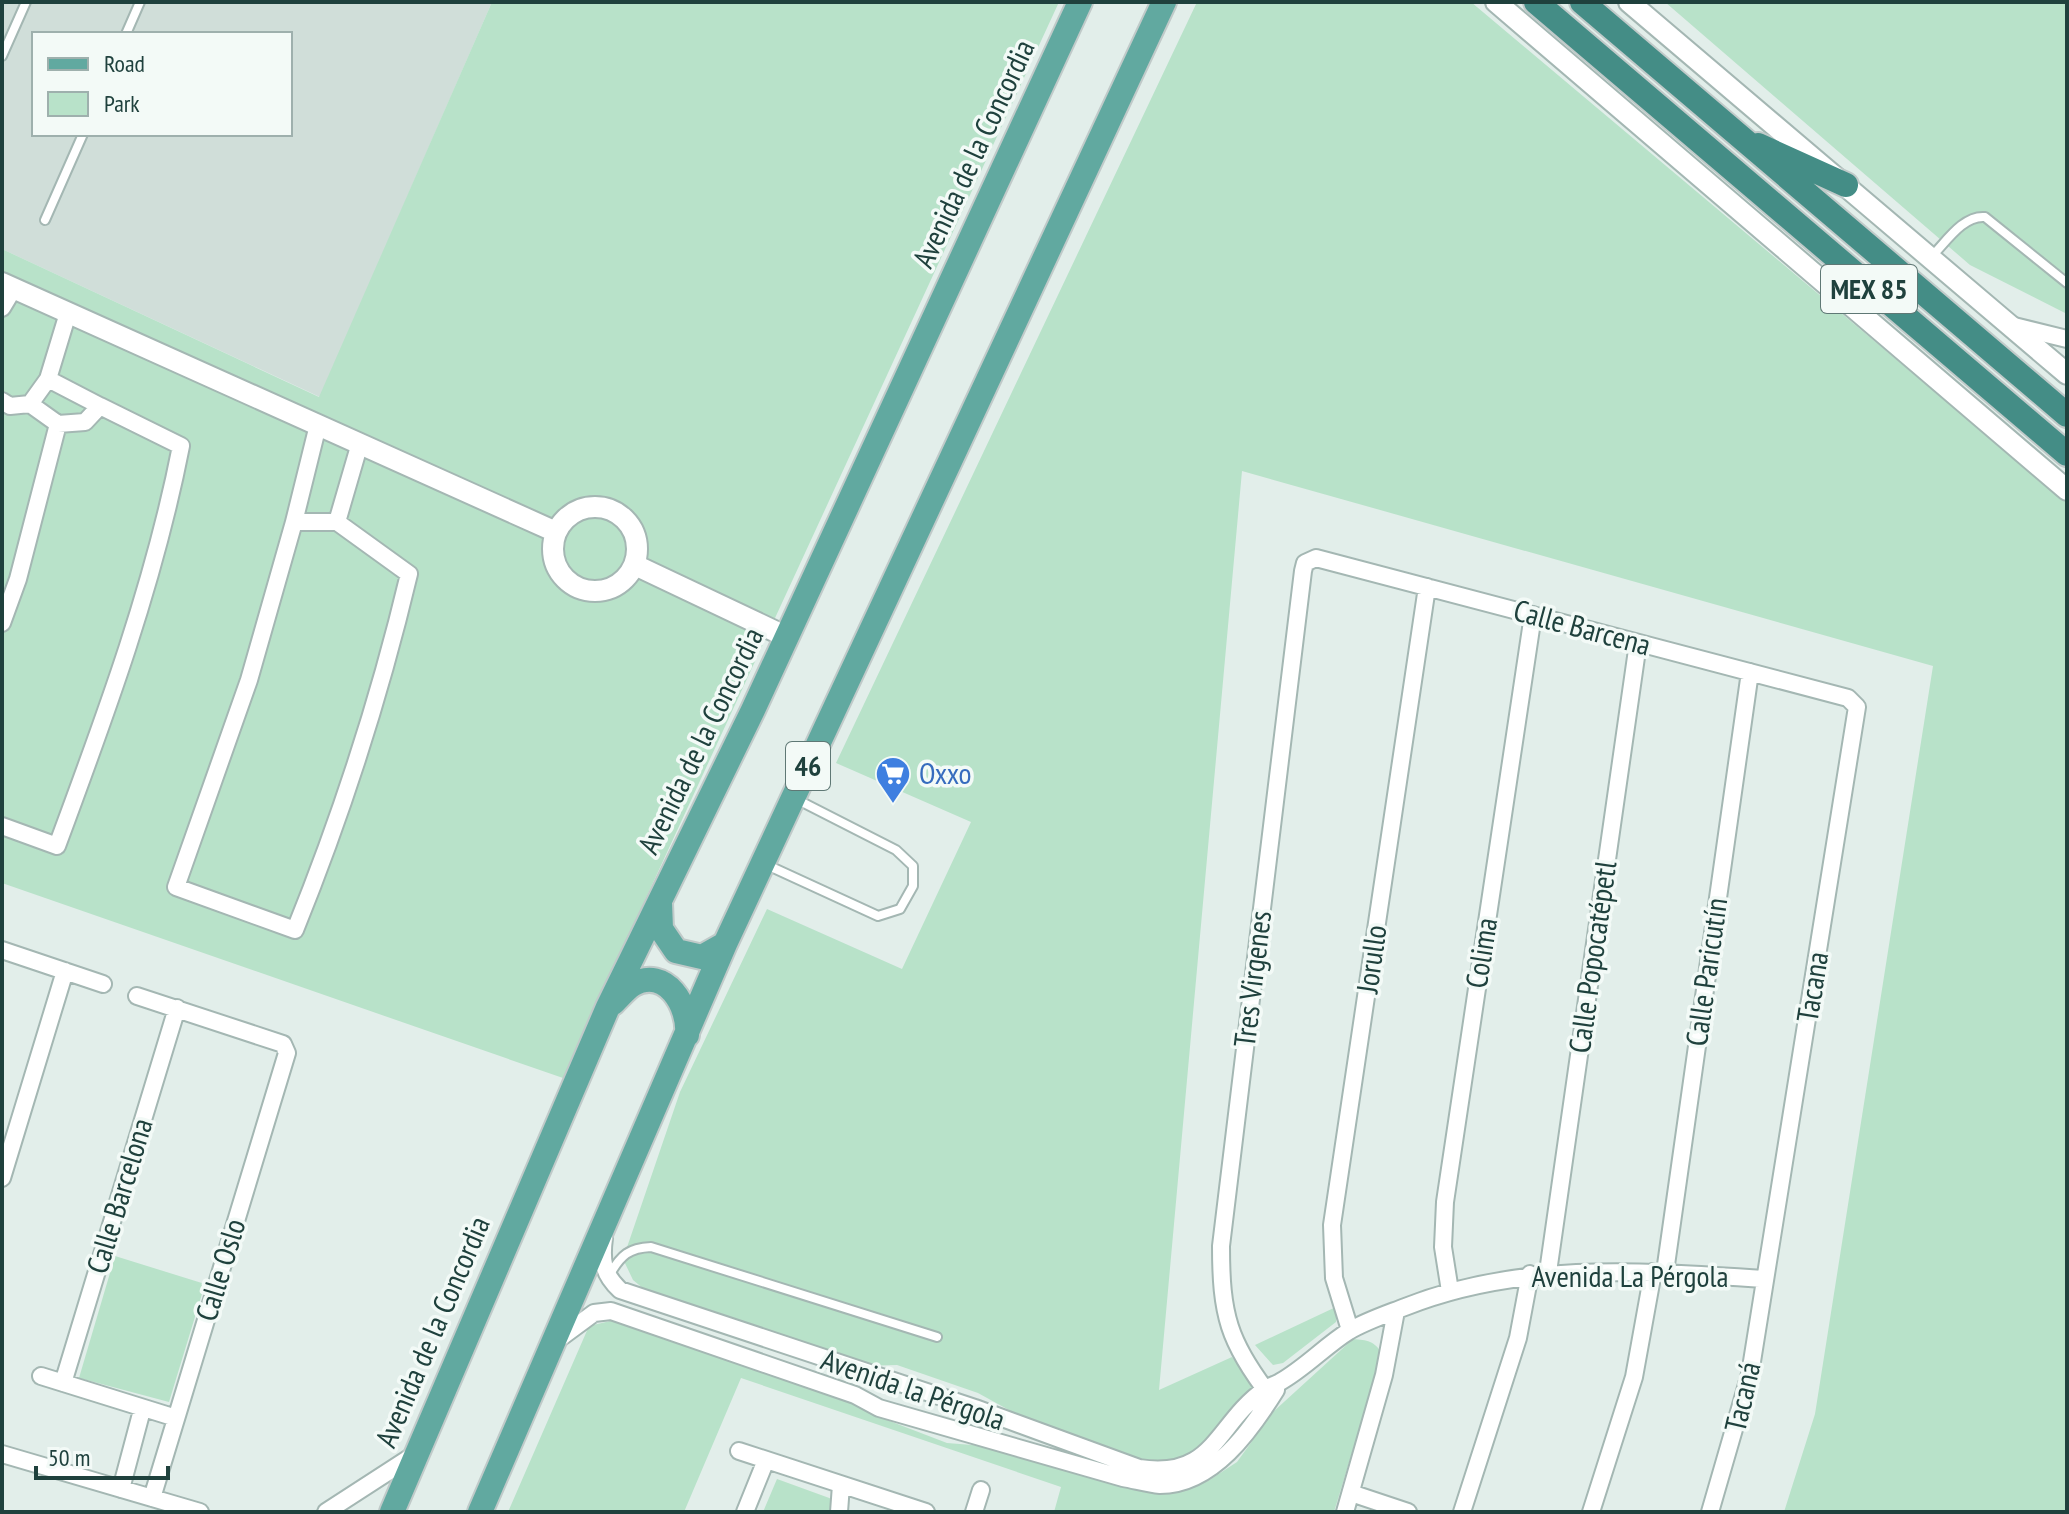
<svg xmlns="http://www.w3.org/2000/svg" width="2069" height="1514" viewBox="0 0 2069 1514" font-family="'PT Sans Narrow',sans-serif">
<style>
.built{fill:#d0ded9;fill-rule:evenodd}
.green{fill:#b8e2c9}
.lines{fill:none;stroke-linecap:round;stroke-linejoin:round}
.service-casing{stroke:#a4b7b3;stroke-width:12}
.minor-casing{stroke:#a4b7b3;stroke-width:20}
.tertiary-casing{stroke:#a4b7b3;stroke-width:24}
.primary-casing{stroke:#c0cac9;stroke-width:28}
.trunk-casing{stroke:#c0cac9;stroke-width:28}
.service{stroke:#fff;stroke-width:8}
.minor{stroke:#fff;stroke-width:16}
.tertiary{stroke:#fff;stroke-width:20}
.primary{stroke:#61a9a0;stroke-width:24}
.trunk{stroke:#448d86;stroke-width:24}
.labels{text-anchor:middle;stroke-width:7;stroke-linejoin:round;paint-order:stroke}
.shield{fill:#f3faf7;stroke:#5f7875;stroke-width:2}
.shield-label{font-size:28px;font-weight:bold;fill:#1f413d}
.street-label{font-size:30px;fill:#1f413d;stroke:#f3faf7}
.shop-label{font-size:30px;fill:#366cbe;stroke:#f3faf7;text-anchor:start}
</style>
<rect width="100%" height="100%" fill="#e2eeea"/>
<path class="built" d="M2,2H492L320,397L2,249ZM34,34H290V134H34Z"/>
<path class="green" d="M492,2H1059L563,1078L2,883V249L319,397Z
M1197,2H1471L2067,503V1512H1784L1815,1414L1933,666L1242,471L1159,1390L1232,1357L1253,1384L1250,1393C1220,1430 1199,1468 1145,1462L1029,1421L978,1393L897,1365L860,1366L650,1294L633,1280L623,1259L680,1092L767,909L902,969L971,822L836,763Z
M1665,2H2067V314L1970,265Z
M115,1256L205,1284L169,1402L79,1378Z
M1338,1306L1336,1322L1283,1363L1273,1365L1255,1345Z
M623,1318L863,1403L887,1420L947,1443L1010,1448L1156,1492L1180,1491L1208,1481L1237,1462L1273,1412L1353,1339C1367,1340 1375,1341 1382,1354L1334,1512H1054L1061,1487L741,1378L684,1512H508L589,1326Z
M777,1479L832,1499V1512H763Z"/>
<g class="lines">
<defs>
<path id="service" d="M126,34L140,2
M2,56L26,2
M45,220L83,134
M1932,256C1946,242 1963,215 1985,217L2067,283
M767,865L878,916L900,909L913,886V866L896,850L794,798
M610,1274C621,1255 629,1248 651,1247L937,1337"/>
<path id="minor" d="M2,308L14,288
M2010,325L2067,339
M2,401L10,406L30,404L48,379L68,313
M30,404L58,424L85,422L100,406L48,379
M318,425L294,522H337L360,443
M294,522L249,680L176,887L295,930C342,814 380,696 409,574L337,522
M2,623L18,579L58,424
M2,826L57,846C106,714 154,584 181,446L100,406
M2,950L103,984
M137,996L283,1044L287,1053L152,1498
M2,1178L65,971
M604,1238C601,1261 603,1274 620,1290L975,1408L1139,1468C1214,1480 1216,1424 1264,1390C1269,1386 1275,1385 1280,1382C1305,1368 1325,1346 1349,1331C1366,1321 1387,1314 1405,1307C1521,1261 1643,1271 1765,1279
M1548,1272L1638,643
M1665,1272L1750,672
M1450,1291L1443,1247L1445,1202L1533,615
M1350,1330L1334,1278L1332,1225L1427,587
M556,1341L594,1313L611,1311L855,1395L879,1408L1123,1478C1135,1480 1148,1484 1160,1485C1213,1485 1251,1430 1276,1390
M41,1376L176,1418
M63,1383L177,1008
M1271,1397C1228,1342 1221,1314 1221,1246L1303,571L1305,563L1316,558L1848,698L1857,707L1750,1374L1710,1512
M739,1451L926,1512
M2,1454L200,1512
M121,1489L142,1410
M1351,1493L1408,1512
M326,1512L414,1455
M745,1512L766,1460
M839,1512L841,1485
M974,1512L981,1490
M1345,1512L1384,1375L1396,1311
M1462,1512L1518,1338L1530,1274
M1591,1512L1634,1377L1653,1272"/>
<path id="tertiary" d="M1496,2L2067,490
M1629,2L2067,374
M2,283L556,532
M553 549a42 42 0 1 1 84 0a42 42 0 1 1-84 0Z
M635,565L787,637"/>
<path id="primary" d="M660,903L661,929L676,951L702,957L725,944
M613,1003C619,997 626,989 632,985C666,965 690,1007 687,1035
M392,1512L608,1007L753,710L1080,2
M480,1512L725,944L1164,2"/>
<path id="trunk" d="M1536,2L2067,454
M1582,2L2067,415
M1758,145L1846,185"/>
</defs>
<use href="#service" class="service-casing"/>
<use href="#minor" class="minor-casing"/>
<use href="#tertiary" class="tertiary-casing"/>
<use href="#primary" class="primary-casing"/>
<use href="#trunk" class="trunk-casing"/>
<use href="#service" class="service"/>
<use href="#minor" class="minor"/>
<use href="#tertiary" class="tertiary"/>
<use href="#primary" class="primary"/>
<use href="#trunk" class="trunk"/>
</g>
<defs>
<symbol id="supermarket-pin" viewBox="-11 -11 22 30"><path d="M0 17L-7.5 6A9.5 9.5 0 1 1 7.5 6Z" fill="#3f7fe0" stroke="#f3faf7"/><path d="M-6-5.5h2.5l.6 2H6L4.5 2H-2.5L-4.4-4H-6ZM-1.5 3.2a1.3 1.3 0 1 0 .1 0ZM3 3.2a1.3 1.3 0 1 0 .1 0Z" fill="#fff"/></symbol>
</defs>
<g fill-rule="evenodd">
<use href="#supermarket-pin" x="873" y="754" width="40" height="54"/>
</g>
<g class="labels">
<g class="shield">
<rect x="1821" y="265" width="96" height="48" rx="6"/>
<rect x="786" y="742" width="44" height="48" rx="6"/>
</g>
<g class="shield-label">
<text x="1869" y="299">MEX 85</text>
<text x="808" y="776">46</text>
</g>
<g class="street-label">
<text transform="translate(974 154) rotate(-65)" y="10">Avenida de la Concordia</text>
<text transform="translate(1582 628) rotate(15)" y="10">Calle Barcena</text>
<text transform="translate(701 741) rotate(-64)" y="10">Avenida de la Concordia</text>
<text transform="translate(1482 953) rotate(-81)" y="10">Colima</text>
<text transform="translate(1593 957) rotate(-82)" y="10">Calle Popocatépetl</text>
<text transform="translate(1372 959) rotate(-82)" y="10">Jorullo</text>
<text transform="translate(1707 972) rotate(-82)" y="10">Calle Paricutín</text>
<text transform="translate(1253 979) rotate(-83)" y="10">Tres Virgenes</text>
<text transform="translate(1813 987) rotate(-81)" y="10">Tacana</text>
<text transform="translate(120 1196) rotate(-73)" y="10">Calle Barcelona</text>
<text transform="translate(221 1270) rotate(-73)" y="10">Calle Oslo</text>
<text x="1630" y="1287">Avenida La Pérgola</text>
<text transform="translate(433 1332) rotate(-67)" y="10">Avenida de la Concordia</text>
<text transform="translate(913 1390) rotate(19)" y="10">Avenida la Pérgola</text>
<text transform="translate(1743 1397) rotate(-77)" y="10">Tacaná</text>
</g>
<g class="shop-label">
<text x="919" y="784">Oxxo</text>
</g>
</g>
<rect width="2069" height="1514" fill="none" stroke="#1f413d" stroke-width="8"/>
<rect x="32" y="32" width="260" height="104" fill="#f3faf7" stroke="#9eb0ad" stroke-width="2"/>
<rect x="48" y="58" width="40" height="12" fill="#61a9a0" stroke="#9eb0ad" stroke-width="2"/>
<text x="104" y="72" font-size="24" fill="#1f413d">Road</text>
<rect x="48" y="92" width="40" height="24" fill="#b8e2c9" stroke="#9eb0ad" stroke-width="2"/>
<text x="104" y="112" font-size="24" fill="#1f413d">Park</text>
<path d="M36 1466v12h132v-12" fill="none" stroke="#1f413d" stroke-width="4"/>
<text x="48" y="1466" font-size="24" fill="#1f413d" stroke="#f3faf7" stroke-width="6" paint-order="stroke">50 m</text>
</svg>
